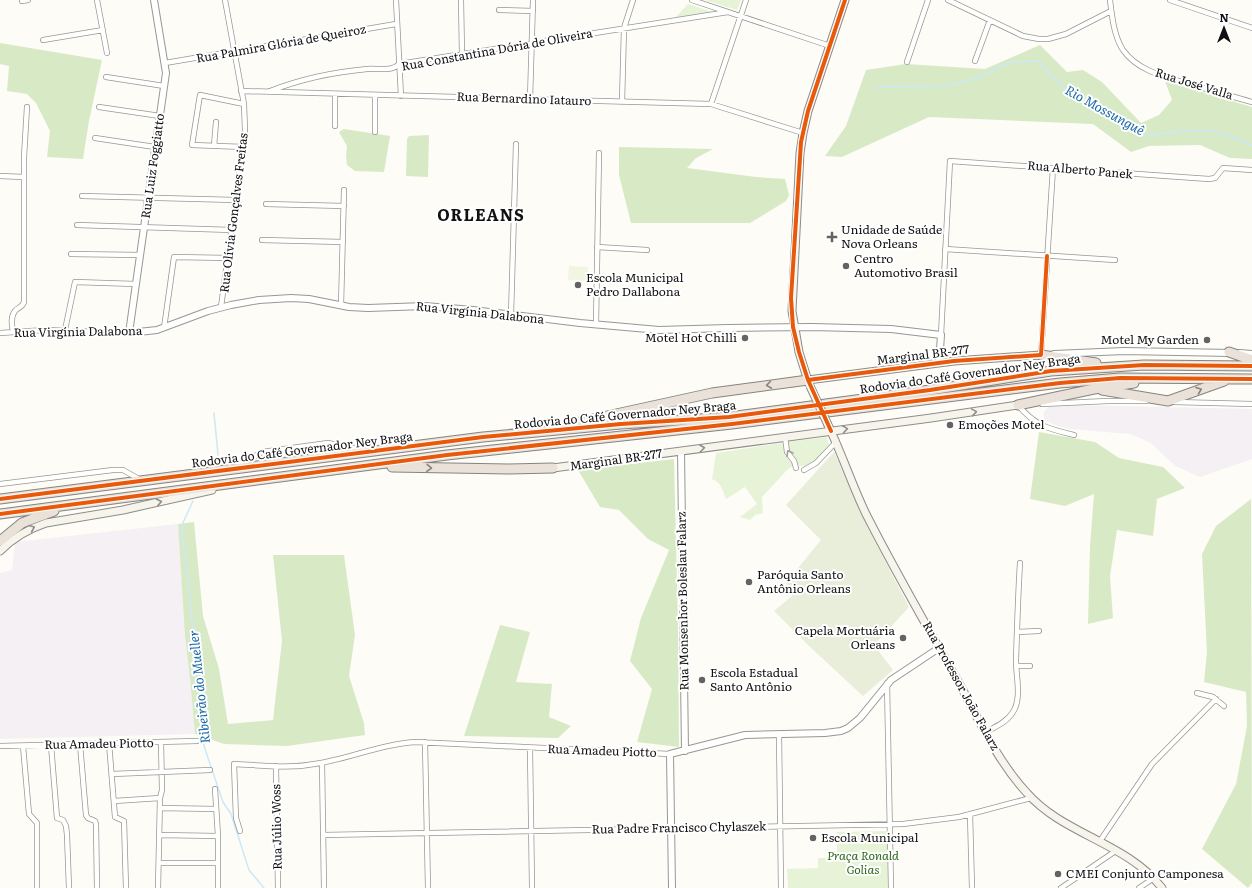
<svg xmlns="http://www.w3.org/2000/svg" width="1252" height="888" viewBox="0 0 1252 888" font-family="Literata,serif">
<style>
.industrial{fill:#f5f0f3}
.green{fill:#e7f3d7}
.forest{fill:#d8eac5}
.cemetery{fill:#e9eedb}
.pitch{fill:#f0f6e1}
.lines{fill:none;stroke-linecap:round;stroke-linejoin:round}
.stream{stroke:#cde8f7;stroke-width:1.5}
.minor-casing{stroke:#979795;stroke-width:6}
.tertiary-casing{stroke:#979795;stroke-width:8}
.secondary-casing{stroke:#8e8d8b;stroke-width:9}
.motorway-casing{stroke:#858482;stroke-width:11}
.minor{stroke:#fffffe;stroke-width:4.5}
.tertiary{stroke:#fffffe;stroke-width:6}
.secondary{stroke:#f6f4eb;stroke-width:7}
.motorway{stroke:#eae1d8;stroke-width:9}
.secondary-bridge-casing{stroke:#8e8d8b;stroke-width:9;stroke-linecap:butt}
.secondary-bridge{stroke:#f6f4eb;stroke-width:7}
.cycleway-casing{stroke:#fff;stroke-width:6}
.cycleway{stroke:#e8590c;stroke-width:4}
.oneway{stroke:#88837e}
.oneway2{stroke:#8f8e89}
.oneway3{stroke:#a0a09f}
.poi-dot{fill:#646362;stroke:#fff;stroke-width:1.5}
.labels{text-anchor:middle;stroke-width:4;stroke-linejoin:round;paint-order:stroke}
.street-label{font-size:12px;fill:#111;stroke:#fff}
.poi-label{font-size:12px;fill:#111;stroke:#fff;text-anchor:start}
.park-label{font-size:12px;font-style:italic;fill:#2f6b1f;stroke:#fff}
.water-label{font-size:13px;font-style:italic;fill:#1768a6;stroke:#fff}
.district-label{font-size:16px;font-weight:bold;letter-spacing:1px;fill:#111;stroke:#fff}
</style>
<rect width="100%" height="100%" fill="#fdfcf7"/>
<path class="industrial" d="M1074,405L1252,409V459L1200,477L1175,466L1151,443L1130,434L1070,429L1055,425L1045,420L1043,413L1048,407Z
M178,524L195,734L0,739V573L12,570L15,542Z"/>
<path class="green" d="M705,0H741L737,10Z
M688,4L712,12L674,19Z
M827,437L829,445L813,462L805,467L798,465C794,454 788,455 788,442Z
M782,443L785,455L792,462V467L789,468L762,497L763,513L755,515L750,520L740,517L757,504L745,487L726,499C723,491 721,482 712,479L716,453Z
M887,831L888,888H788L787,869L818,868V858H837V832Z"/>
<path class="forest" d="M0,43L102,60L89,121L83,159L47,157L50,131L36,103L27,94L7,91L9,66L0,64Z
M1040,45L1067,72L1083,70L1102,82L1141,123L1159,115L1172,100L1165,81L1252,107V159L1230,158L1200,145L1149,146L1131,152L1093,124L929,117L842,157L825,156L846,126L866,70L906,64L985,69Z
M344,129L390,136L384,172L355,171L347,165L346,156L347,146L339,132Z
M429,135L428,177L406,176L407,139L409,136Z
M619,147L713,149L696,158L687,168L756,177L785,179L789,195L786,201L750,223H631L619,175Z
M1039,432L1095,442L1119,458L1163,467L1185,488L1157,499L1153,536L1117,530L1110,576L1113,618L1088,624L1090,546L1094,494L1065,506L1030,499Z
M674,459L678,625L679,747L637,742L652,689L630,661L641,618L669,550L648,539L619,510L600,507L578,470Z
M1251,499L1252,883L1248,888L1202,849L1236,784L1247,726L1246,692L1204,682L1207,652L1202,554L1216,526Z
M194,522L203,616L219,669L228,724L273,720L282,641L273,555H344L355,635L349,676L364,723L365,735L287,746L224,744L195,734L190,678L185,635L178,524Z
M500,625L530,632L516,682L552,684L549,717L571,726L558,738L464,736Z"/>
<path class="cemetery" d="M834,452L868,528L909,607L874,645L893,670L863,696L808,645L774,611L792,596L786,583L821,540L786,505Z"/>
<path class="pitch" d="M569,266L588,267L587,281L568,280Z"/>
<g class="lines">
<path class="stream" d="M875,87L945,86L975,79L1011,62L1039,61L1051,76L1069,93L1090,102L1144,136L1180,131H1214L1243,141L1252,145
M214,413L218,455
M193,501L181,527L187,568L204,746L223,802L231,814L249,870L264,888"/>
<defs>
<path id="minor" d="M97,0L107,53
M396,0L401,96
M461,0L462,54
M692,0L830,46
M948,0L1023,36L1039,39H1048L1066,34L1111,11
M1110,0C1112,17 1114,36 1123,50C1139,73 1171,78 1196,86C1215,91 1233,97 1252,102
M1170,0L1252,28
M22,1L28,0
M499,10L533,11
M43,40L103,30
M975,61L990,20
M907,62L928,0
M165,63L396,24
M106,77L164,86
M241,91L711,104L803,133
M270,91C301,79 334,72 367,69C377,68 392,72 399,64L728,12
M335,94V126
M530,99L533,0
M622,102L624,28L633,0
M244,104L200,95L192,145L244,147
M711,104L746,0
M99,107L160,116
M375,132V95
M95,138L155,147
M214,146L216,122
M0,176L24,177
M82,196L236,200
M266,204L344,206
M77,225L232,230
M262,240L343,242
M597,247L647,250
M945,249L1115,260
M71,254L140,255
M341,306L344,190
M221,307L245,130L244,104L225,0
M511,315L516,144
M596,325L599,153
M164,328L174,257L228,258
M65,330L75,282L136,284
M13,332C12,326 10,317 15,311C18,307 22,308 24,302V157L27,107
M0,333L45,330L129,333
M941,335L950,161L1209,179L1215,178L1223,168L1252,170
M1041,355L1053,168
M1174,402L1252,404
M1042,404L1108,401H1146
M1018,405C1035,426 1049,429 1074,435
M785,437L787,452L794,461L796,468
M238,466L262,452L328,443L362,450
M804,470L816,463L836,442
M0,484L113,470H123L139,479
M1017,632L1039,631
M1016,666H1030
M887,683L891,888
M1197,693L1213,697L1224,706
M986,732C995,727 1007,722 1013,712C1022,698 1016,677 1016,661C1017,628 1018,595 1020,563
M779,734L781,888
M425,742L428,888
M109,743L115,817L124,821L126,888
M80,744L86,815L88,818L95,821L96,824L97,888
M51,745L57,818L63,820L66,826L67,835L69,888
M0,746L197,741
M23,746L29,814L37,823V888
M530,748L532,888
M322,763L324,888
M276,766L278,888
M112,774L210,770
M215,789L218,836V888
M114,801L160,798
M160,808L216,809
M970,814L972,888
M240,831L236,818L234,764C260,765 288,769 314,764C348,759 381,744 416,742L670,754
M159,835L218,836
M323,835L903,824L959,817L1031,798
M1100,841L1152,764L1216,699
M159,863H218
M158,888L160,798L162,790L161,742
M1061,888L1117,850
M1139,888L1154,878"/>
<path id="tertiary" d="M154,0L166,73L129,333L157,330L208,311L231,305L259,300L291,298L309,299L349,307L368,308L425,306L473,310L580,323L659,330L728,328L812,327L891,329L941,335L939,363
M1240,353L1252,354
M1054,354L1124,351L1231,353
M681,451L685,751
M672,888L670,754L745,735L825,733L841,731L848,728L860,718L891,680L939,648"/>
<path id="secondary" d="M808,380L954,361L1041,355
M809,384L799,352L792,311L800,153L803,133L808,111L845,0
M828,425C842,454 852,485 866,514C895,571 927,627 959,683C979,720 998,762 1027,793C1064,835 1126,842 1162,888
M553,468L931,418L1018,405
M0,551C14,537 28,529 46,523L123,510L212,490"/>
<path id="motorway" d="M1229,352L1252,360
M1041,355L1096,363
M1102,390L1168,401L1224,381
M1018,405L1094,389L1134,383
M575,423L712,393L808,380
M392,467L509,469L553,468
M0,499L483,437L621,424L729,417L930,390L1051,371L1144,365L1252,366
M0,514L447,455L732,424L1060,383L1120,378L1252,379
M0,541L22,523L54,511"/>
</defs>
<use href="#minor" class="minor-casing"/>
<use href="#tertiary" class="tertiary-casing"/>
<use href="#secondary" class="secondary-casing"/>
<use href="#motorway" class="motorway-casing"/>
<use href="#minor" class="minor"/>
<use href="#tertiary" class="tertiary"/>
<use href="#secondary" class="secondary"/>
<use href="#motorway" class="motorway"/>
<defs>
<path id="secondary-bridge" d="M810,386L828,425"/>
</defs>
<use href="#secondary-bridge" class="secondary-bridge-casing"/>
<use href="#secondary-bridge" class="secondary-bridge"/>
<defs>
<path id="cycleway" d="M808,380L954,361L1041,355L1047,256
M831,431L808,380L799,352L793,327L791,298L801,142L808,111L845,0
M0,499L483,437L621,424L729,417L930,390L1051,371L1144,365L1252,366
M0,514L447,455L732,424L1060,383L1120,378L1252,379"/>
</defs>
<use href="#cycleway" class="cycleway-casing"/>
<use href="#cycleway" class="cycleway"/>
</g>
<defs><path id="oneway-chevron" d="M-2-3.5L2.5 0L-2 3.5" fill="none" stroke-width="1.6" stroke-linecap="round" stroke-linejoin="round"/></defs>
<g class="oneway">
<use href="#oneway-chevron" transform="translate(769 385) rotate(172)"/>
<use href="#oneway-chevron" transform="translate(1199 390) rotate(-20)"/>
<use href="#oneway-chevron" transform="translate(429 468) rotate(2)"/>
</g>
<g class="oneway2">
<use href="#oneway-chevron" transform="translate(974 412) rotate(-9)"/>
<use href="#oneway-chevron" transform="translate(845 429) rotate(-8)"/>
<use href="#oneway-chevron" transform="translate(702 448) rotate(-7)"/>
<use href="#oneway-chevron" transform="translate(159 502) rotate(-12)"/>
<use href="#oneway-chevron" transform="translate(32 528) rotate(-23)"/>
</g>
<use class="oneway3" href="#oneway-chevron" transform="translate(789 453) rotate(-121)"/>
<g class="poi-dot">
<path d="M830 231h4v4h4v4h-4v4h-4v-4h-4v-4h4z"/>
<circle cx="846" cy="266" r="4"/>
<circle cx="578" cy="285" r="4"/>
<circle cx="745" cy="338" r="4"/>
<circle cx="1207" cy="340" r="4"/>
<circle cx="950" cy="425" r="4"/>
<circle cx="749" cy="582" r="4"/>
<circle cx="903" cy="638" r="4"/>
<circle cx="702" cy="680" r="4"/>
<circle cx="813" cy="838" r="4"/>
<circle cx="1058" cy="874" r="4"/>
</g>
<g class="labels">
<g class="street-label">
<text transform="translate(281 44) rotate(-10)" y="4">Rua Palmira Glória de Queiroz</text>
<text transform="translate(497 50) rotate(-10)" y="4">Rua Constantina Dória de Oliveira</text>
<text transform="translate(1194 84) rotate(17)" y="4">Rua José Valla</text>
<text transform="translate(524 99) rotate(2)" y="4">Rua Bernardino Iatauro</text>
<text transform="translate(153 166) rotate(-82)" y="4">Rua Luiz Foggiatto</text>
<text transform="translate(1080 170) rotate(5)" y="4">Rua Alberto Panek</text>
<text transform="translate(234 213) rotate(-83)" y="4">Rua Olívia Gonçalves Freitas</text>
<text transform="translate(480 313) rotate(6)" y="4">Rua Virgínia Dalabona</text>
<text transform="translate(78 332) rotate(-1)" y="4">Rua Virgínia Dalabona</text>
<text transform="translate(923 355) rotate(-7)" y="4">Marginal BR-277</text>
<text transform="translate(970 374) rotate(-8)" y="4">Rodovia do Café Governador Ney Braga</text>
<text transform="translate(625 415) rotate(-5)" y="4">Rodovia do Café Governador Ney Braga</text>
<text transform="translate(302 450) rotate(-7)" y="4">Rodovia do Café Governador Ney Braga</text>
<text transform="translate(616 460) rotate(-8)" y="4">Marginal BR-277</text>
<text transform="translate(683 601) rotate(-91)" y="4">Rua Monsenhor Boleslau Falarz</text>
<text transform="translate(961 686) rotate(61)" y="4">Rua Professor João Falarz</text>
<text transform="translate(99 744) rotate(-1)" y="4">Rua Amadeu Piotto</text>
<text transform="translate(602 751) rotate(2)" y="4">Rua Amadeu Piotto</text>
<text transform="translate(277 827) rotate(-91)" y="4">Rua Júlio Woss</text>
<text transform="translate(679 828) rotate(-1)" y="4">Rua Padre Francisco Chylaszek</text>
</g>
<g class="poi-label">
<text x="841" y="234">Unidade de Saúde<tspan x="841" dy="14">Nova Orleans</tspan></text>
<text x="854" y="263">Centro<tspan x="854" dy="14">Automotivo Brasil</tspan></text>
<text x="586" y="282">Escola Municipal<tspan x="586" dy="14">Pedro Dallabona</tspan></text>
<text x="737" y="342" text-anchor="end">Motel Hot Chilli</text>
<text x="1199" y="344" text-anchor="end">Motel My Garden</text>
<text x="958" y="429">Emoções Motel</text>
<text x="757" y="579">Paróquia Santo<tspan x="757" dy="14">Antônio Orleans</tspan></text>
<text x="895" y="635" text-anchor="end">Capela Mortuária<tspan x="895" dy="14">Orleans</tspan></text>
<text x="710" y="677">Escola Estadual<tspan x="710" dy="14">Santo Antônio</tspan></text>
<text x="821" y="842">Escola Municipal</text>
<text x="1066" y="878">CMEI Conjunto Camponesa</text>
</g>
<g class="park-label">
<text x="863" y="860">Praça Ronald<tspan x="863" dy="14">Golias</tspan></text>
</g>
<g class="water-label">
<text transform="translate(1105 110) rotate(29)" y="5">Rio Mossunguê</text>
<text transform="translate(199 687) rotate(-96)" y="5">Ribeirão do Mueller</text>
</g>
<g class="district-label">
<text x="481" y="221">ORLEANS</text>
</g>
</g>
<g transform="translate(1224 28)" stroke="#ffffff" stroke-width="3" paint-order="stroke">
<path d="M0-3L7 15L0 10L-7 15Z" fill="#111111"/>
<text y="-6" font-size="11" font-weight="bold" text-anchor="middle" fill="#111111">N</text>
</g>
</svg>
